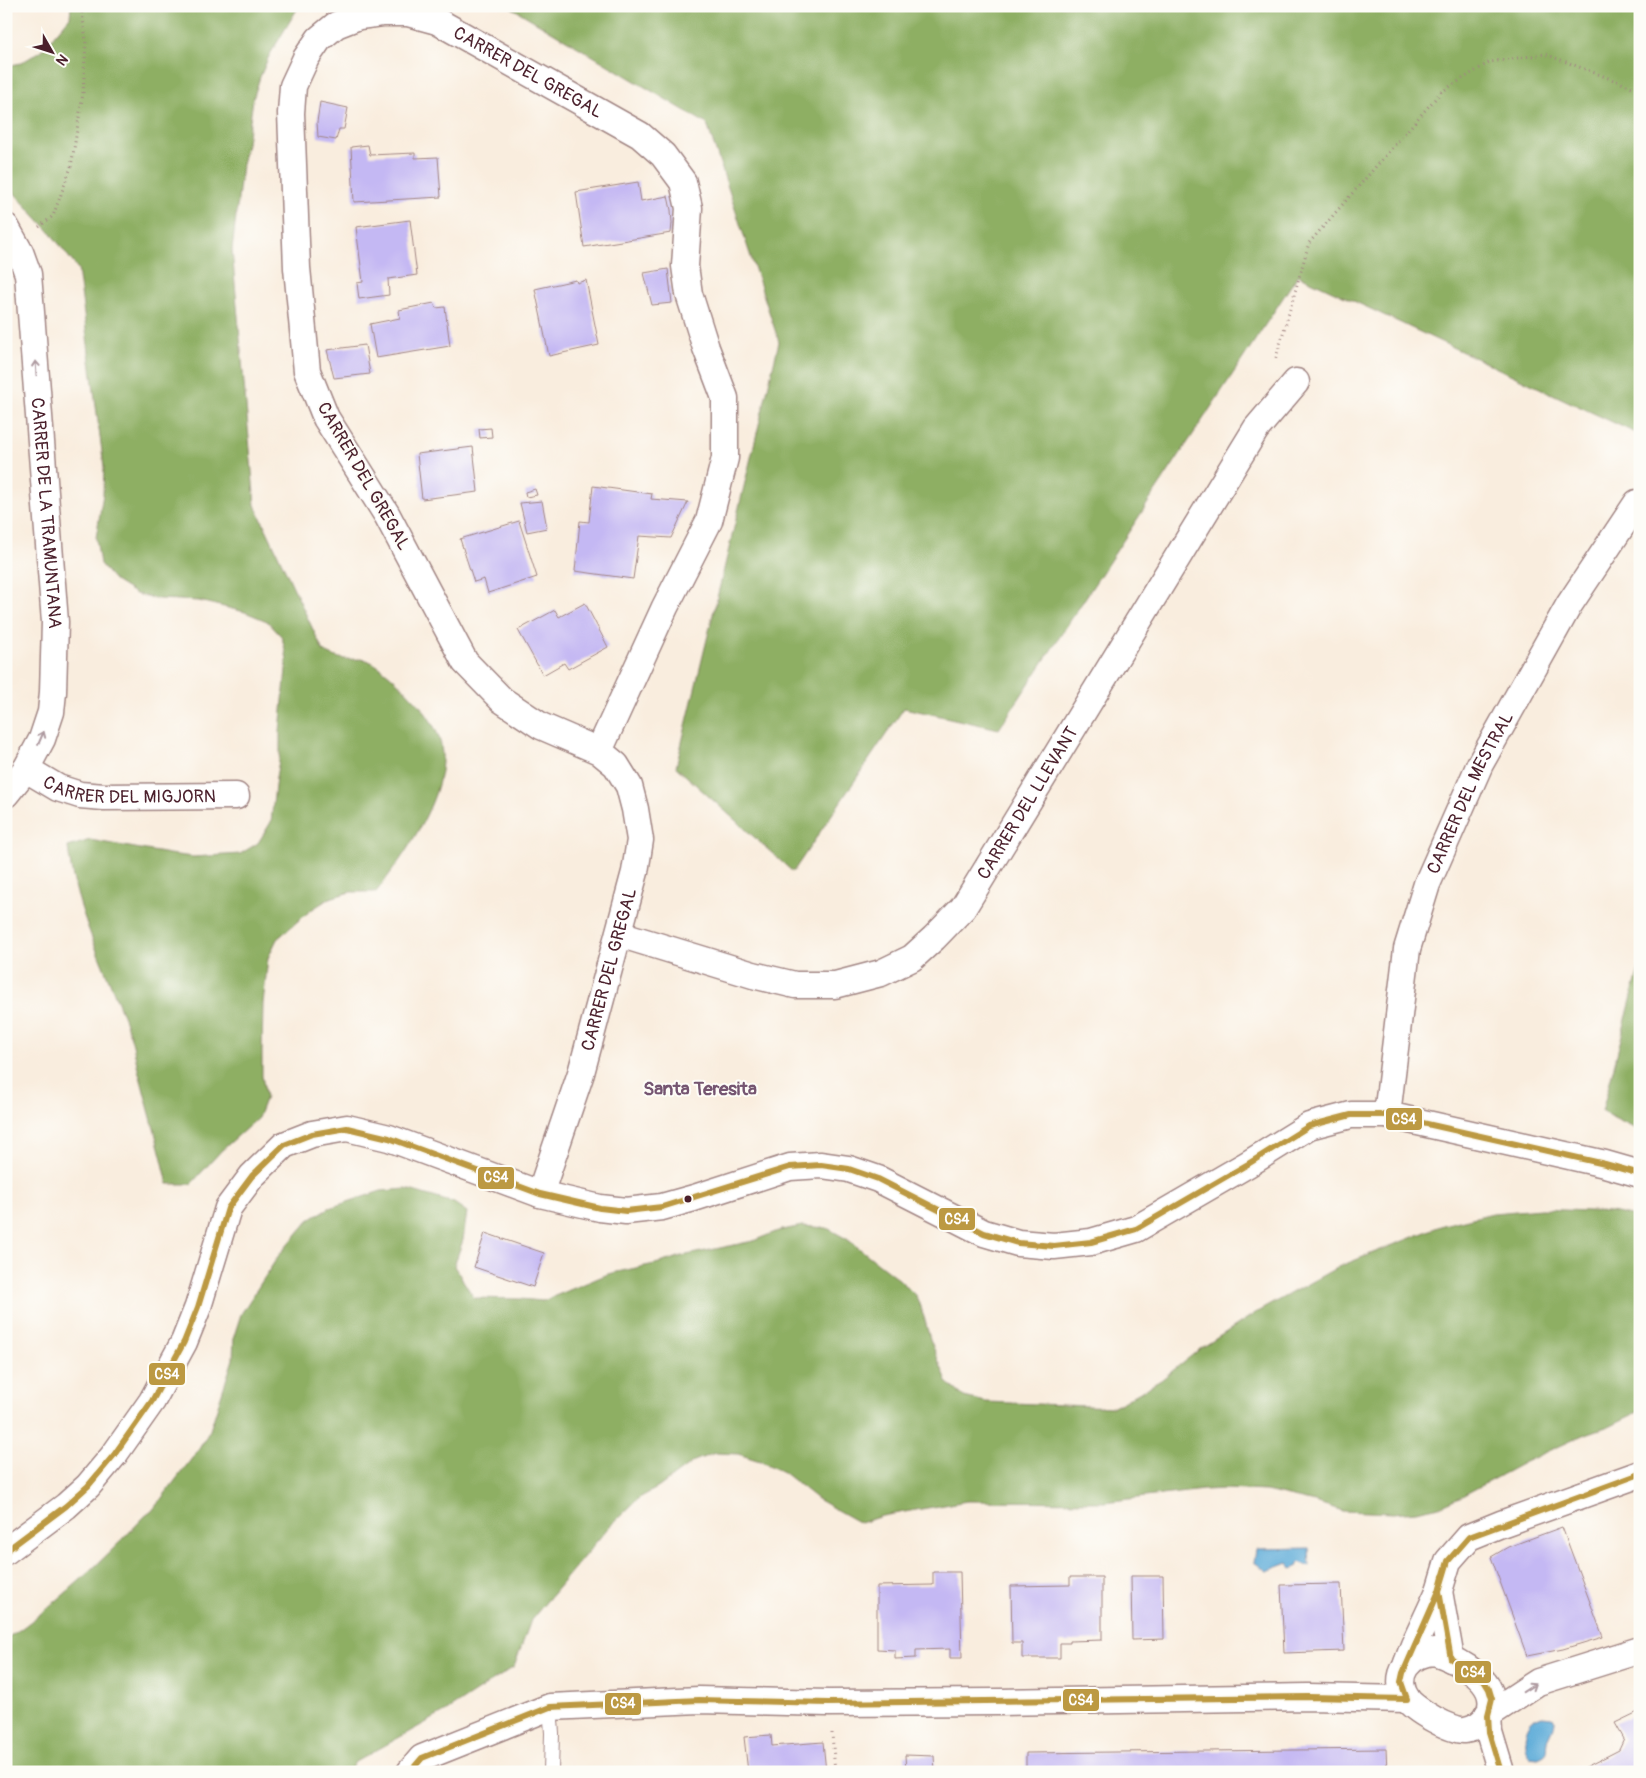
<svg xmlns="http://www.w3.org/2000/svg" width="1646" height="1778" viewBox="0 0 1646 1778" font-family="Pangolin,sans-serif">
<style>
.forest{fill:#8eaf63;stroke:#6c6747}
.water{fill:#61add9;stroke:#566682}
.building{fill:#c4b8f3}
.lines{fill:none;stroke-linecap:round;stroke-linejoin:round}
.lane-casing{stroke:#a28684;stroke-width:16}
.street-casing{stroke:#a28684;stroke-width:29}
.path{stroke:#a28684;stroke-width:3;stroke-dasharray:1 4;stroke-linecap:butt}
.lane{stroke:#fff;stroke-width:14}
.street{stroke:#fff;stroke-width:26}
.bus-1-casing{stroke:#fdfcf7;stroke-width:10}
.bus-1{stroke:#bc9942;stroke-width:6}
.oneway{stroke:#ae9aa0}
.bus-dot{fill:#4a1f2b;stroke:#fdfcf7;stroke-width:2}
.labels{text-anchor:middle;stroke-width:4;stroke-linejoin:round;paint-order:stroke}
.street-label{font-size:18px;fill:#4a1f2b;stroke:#fdfcf7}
.neighbourhood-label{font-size:19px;font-weight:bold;fill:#755571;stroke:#fdfcf7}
.line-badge{stroke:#fdfcf7;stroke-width:2}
.badge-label{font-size:14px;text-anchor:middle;font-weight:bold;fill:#fff}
</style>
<rect width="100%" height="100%" fill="#fdfcf7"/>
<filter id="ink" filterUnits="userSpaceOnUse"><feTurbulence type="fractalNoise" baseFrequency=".02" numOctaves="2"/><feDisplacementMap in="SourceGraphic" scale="10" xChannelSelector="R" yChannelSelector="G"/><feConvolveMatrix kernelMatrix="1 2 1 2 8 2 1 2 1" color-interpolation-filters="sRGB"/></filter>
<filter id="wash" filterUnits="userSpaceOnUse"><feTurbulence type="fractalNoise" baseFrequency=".0096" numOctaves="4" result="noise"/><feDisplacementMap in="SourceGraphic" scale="20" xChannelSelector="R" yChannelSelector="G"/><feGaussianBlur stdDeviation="1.12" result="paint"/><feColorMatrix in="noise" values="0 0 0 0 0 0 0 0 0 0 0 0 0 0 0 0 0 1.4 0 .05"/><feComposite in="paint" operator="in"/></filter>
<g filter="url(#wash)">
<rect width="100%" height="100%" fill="#f9edde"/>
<path class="forest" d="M71,6H299L269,56L260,77L253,99L247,143L242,165L232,250L255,505L323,651C329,654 337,658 344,659C351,660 360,658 367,660C383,667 399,683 411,696C424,709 437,727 441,745C450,792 404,857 376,892H350L330,898L311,910L277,939L268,958L263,1004L262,1052V1076L266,1097L258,1118L221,1151L191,1184H168C160,1149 150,1115 141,1080C136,1064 135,1048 129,1032C108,971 75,913 68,847L90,840L169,854L193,857L240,854L258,843L271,822L276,777L280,755V731L287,659L282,637L267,621L245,612L199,601L158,599L136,594L115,581L100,564L96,538L103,494L104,467L78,269L49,231L6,184V66L21,63L41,51L70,17Z
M509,6H1640V435L1298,275L999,729L904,708L793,872L676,767L779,342L707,124Z
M1640,965V1131L1602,1112Z
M406,1189L454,1203L467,1212L463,1240L454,1266L474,1298L520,1299L543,1301L608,1274L659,1263L682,1256L753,1241L778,1231L802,1226L827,1228L847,1239L900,1280L916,1296L924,1317L930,1339L947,1382L964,1397L986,1402L1114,1407L1161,1380L1200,1349L1257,1312L1338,1267L1443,1225L1493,1213L1541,1209L1611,1212L1640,1218V1411L1609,1426L1586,1434L1525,1462L1460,1497L1440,1506L1416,1511L1393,1513L1343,1511L1315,1502L1266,1491L1225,1489L1203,1490L1104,1502L967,1501L882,1516L860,1523L817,1499L783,1472L760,1461L738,1454L715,1453L694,1461L659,1487L639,1498L607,1529L531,1620L514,1667L445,1712L355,1762L348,1772H6V1638C20,1631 32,1620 44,1611C80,1582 113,1550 145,1516L152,1511L199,1449L210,1430L233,1359L234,1336L241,1314L279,1255L309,1220L329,1208L381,1191Z"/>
<path class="water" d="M1309,1548L1310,1566L1299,1562L1297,1567L1292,1569L1288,1563L1267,1571L1254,1562L1256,1549Z
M1541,1716L1552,1717L1555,1720C1555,1728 1552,1732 1549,1739C1545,1749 1552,1753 1538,1758L1530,1757C1520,1746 1525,1720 1541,1716Z"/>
<g id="blocks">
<path class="building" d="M320,102L348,108L344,129H339L336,140L318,137L317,122Z
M368,145L370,155L415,153V158L438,157L441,197L354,202L351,147Z
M638,182L641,201L668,196L671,210L672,223L671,233L584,247L576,192Z
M410,220L417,275L388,279L389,295L359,299L357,283L363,282L356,227Z
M668,269L672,303L652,305L644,273Z
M576,280L577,283L586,280L599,345L549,356L535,289Z
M434,303L436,308L445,307L450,346L376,358L370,324L400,318L399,310Z
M365,345L370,374L334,378L327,350Z
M491,428L492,437L480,438L479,429Z
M473,447L478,492L422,499L417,454Z
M593,486L652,494L651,499L688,502L671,538L639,536L633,579L575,571L580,521L589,522Z
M535,489L537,495L526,497L525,492Z
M542,501L547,528L527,532L520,503Z
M519,521L537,577L488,593L484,579L474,582L460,539Z
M585,603L608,647L568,669L564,663L543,675L518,630L555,610L559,617Z
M485,1233L544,1253L533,1287L474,1267Z
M1562,1527L1603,1637L1563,1649L1527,1656L1491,1557L1508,1547Z
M933,1572H960L962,1658H950V1649L916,1650V1658L895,1659V1650L877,1649V1586L933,1585Z
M1131,1576H1163L1164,1639L1132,1640Z
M1070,1577H1102V1640L1070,1641V1643H1060V1658H1022V1643H1012L1011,1586L1070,1585Z
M1341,1584L1344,1651L1284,1653L1281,1585Z
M1640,1711V1772H1583L1582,1769L1619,1750L1624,1739L1615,1723Z
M771,1735L772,1746L823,1742L826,1772H748L744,1737Z
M1386,1749L1387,1772H1026V1753Z
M905,1755L934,1756L935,1772H906Z"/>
</g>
</g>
<g filter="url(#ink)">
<use href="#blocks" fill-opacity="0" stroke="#a28684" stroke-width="1"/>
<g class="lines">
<defs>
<path id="lane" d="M550,1707L552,1733L551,1772"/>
<g id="street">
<path id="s1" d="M6,227L20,252L28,274L55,622L53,692L51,712L42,739L26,769L6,794"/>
<path id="s2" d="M26,769L58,788L80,795L104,797L236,796"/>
<path id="s3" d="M619,934L753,975L795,985H835L881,973L912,958L934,938L963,908L1256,429L1296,382"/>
<path id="s4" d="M1387,1115L1407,949L1427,884L1480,764L1569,605L1637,503"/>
<path id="s5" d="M540,1194L581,1073L635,872L640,840L635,809L629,786L616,765L599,751L541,726L502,700L465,662L387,515L326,418L307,371L297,268L291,113L293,86L306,58L319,39L336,25L359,16L382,13H408L437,21L640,135L663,155L683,182L689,208L685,266L689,294L706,348L725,398V458L709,521L665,607L599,751"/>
<path d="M6,1551L66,1506L88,1486L114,1455L152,1401L184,1342L198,1307L228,1208L252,1176L284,1145L312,1134L347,1128L389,1138L540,1194L600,1208L626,1211L662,1207L694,1198L790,1167L821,1165L849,1169L878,1179L984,1233L1018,1243L1054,1246L1091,1242L1136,1229L1248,1164L1309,1126L1351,1115H1387L1605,1164L1640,1174"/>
<path d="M1439,1591L1451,1659"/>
<path d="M1435,1652C1458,1660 1503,1683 1489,1713C1484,1723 1476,1728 1465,1730C1453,1732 1414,1710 1407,1699C1391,1675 1410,1653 1435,1652Z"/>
<path d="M1407,1663L1414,1645L1439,1591L1448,1561L1469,1537L1501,1524L1640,1474"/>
<path d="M1488,1715L1538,1682L1640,1650"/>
<path d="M1488,1715L1489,1732L1501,1772"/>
<path d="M410,1772L422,1758L550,1707L699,1700L828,1703L1000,1702L1308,1697L1407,1699"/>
</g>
</defs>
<use href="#lane" class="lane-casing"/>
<use href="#street" class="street-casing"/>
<path class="path" d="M39,227L53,216L71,167L83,93L86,41L81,6
M1276,358L1309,243L1441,92L1490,62L1545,54L1640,90
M832,1733L835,1772"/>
<use href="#lane" class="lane"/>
<use href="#street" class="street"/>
<defs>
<path id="bus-1" d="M6,1551L66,1506L88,1486L114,1455L152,1401L184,1342L198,1307L228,1208L252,1176L284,1145L312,1134L347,1128L389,1138L540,1194L600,1208L626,1211L662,1207L790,1167L821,1165L849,1169L878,1179L984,1233L1018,1243L1054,1246L1091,1242L1136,1229L1248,1164L1309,1126L1351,1115H1387L1605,1164L1640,1174
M1443,1576L1439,1591L1451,1659L1476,1674L1484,1681L1489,1689L1492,1699L1488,1715L1489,1732L1501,1772
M410,1772L422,1758L550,1707L699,1700L828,1703L1308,1697L1407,1699L1401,1682L1403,1673L1439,1591L1448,1561L1469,1537L1640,1474"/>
</defs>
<use href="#bus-1" class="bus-1-casing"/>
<use href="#bus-1" class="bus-1"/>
</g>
<defs><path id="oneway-shaft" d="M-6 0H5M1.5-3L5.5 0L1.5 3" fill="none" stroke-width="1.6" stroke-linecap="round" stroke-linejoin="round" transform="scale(1.25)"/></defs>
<g class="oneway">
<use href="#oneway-shaft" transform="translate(36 368) rotate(-94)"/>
<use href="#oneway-shaft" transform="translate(41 738) rotate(-67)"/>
<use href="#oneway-shaft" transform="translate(1529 1688) rotate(-33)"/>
</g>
</g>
<circle class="bus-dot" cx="688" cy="1199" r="4.5"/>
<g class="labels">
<g class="street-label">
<text dy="6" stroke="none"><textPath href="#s5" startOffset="1535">CARRER DEL GREGAL</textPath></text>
<text transform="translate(364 476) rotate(60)" y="6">CARRER DEL GREGAL</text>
<text dy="6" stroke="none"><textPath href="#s1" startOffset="292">CARRER DE LA TRAMUNTANA</textPath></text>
<text dy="6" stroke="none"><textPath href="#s2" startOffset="109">CARRER DEL MIGJORN</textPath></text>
<text dy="6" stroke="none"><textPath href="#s4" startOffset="336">CARRER DEL MESTRAL</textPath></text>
<text dy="6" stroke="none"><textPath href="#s3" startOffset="500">CARRER DEL LLEVANT</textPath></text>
<text dy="6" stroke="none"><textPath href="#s5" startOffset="235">CARRER DEL GREGAL</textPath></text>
</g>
<g class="neighbourhood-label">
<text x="700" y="1095">Santa Teresita</text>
</g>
</g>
<g class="line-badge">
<rect x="1385" y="1107" width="38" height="24" rx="5" fill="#bc9942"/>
<rect x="477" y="1166" width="38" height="24" rx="5" fill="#bc9942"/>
<rect x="938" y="1207" width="38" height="24" rx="5" fill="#bc9942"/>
<rect x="148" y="1362" width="38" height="24" rx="5" fill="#bc9942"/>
<rect x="1454" y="1660" width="38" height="24" rx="5" fill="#bc9942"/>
<rect x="1062" y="1688" width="38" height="24" rx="5" fill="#bc9942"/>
<rect x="604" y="1692" width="38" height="24" rx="5" fill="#bc9942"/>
</g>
<g class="badge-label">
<text x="1404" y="1124">CS4</text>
<text x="496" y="1182">CS4</text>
<text x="957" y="1224">CS4</text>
<text x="167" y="1379">CS4</text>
<text x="1473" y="1677">CS4</text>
<text x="1081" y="1705">CS4</text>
<text x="623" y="1708">CS4</text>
</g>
<rect width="1646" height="1778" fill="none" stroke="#fdfcf7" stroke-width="25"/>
<g transform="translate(52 52) rotate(129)" stroke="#fdfcf7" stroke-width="4" paint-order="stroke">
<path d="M0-4L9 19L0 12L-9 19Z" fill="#4a1f2b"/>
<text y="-8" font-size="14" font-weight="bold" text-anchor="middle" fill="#4a1f2b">N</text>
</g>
</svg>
